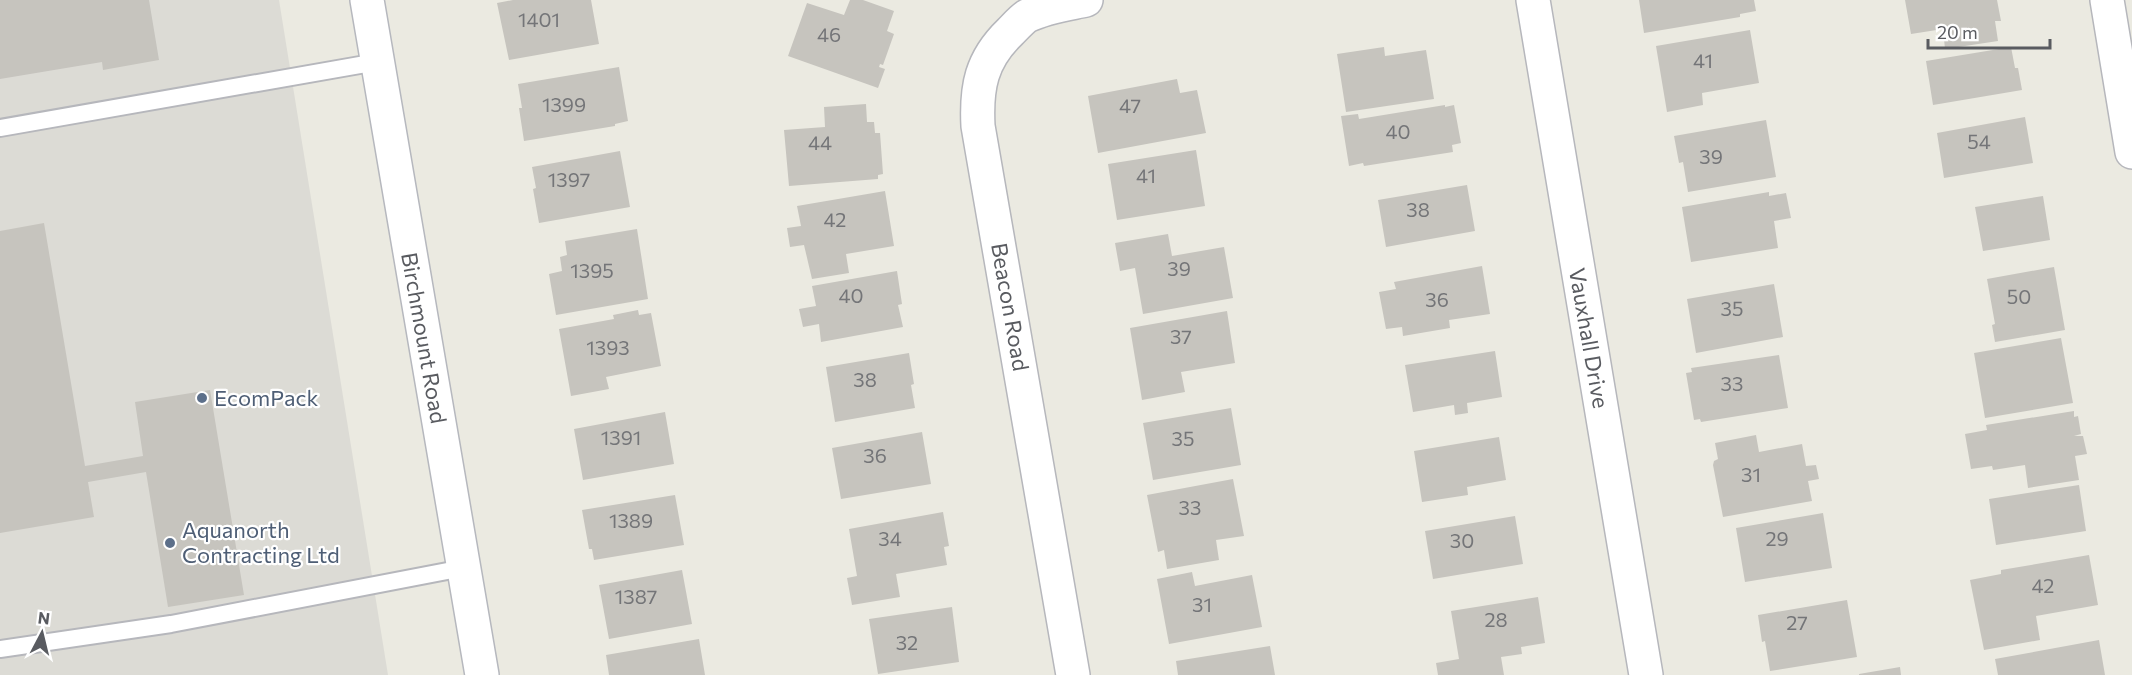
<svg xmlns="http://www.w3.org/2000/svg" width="2132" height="675" viewBox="0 0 2132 675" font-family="Commissioner,sans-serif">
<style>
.industrial{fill:#dcdbd5}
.building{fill:#c6c4be}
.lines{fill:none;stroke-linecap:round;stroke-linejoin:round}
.service-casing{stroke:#b6b7bc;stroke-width:20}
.minor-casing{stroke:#b6b7bc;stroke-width:36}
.secondary-casing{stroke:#b6b8be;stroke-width:36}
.service{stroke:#fff;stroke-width:16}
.minor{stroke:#fff;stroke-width:33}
.secondary{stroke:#fff;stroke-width:33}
.service-dot{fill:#5c6f8a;stroke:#fff;stroke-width:2}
.labels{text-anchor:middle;stroke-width:4.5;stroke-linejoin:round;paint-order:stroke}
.number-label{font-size:20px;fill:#747578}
.street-label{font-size:22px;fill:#595b60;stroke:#fff}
.service-label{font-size:22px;fill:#4e5e75;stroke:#fff;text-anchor:start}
</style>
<rect width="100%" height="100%" fill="#ebeae1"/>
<path class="industrial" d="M0,0H279L388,675H0Z"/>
<path class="building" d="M0,0H149L159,60L103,70L102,62L0,79Z
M513,0H591L599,44L509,60L497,3Z
M850,0H863L894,11L887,31L894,34L883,65L880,64L879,67L885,69L878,88L788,56L807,3L844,15Z
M1639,0H1754L1756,11L1740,14V17L1644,33Z
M1905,0H1997L2001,21H1995L1998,41L1945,49L1943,29L1911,34Z
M1750,30L1759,83L1702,93L1703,105L1667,112L1656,46Z
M1384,47L1385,56L1426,50L1434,99L1346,112L1337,54Z
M2011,47L2015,68H2018L2022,90L1933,105L1926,61Z
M619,67L628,121L615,124V126L524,141L519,108H522L518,84Z
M1177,79L1180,93L1197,90L1206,133L1098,153L1088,96Z
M866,104L867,122H874L875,133H880L883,174L878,175V179L789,186L784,130L825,127L824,107Z
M1445,105V107L1454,105L1461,143L1452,145L1453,152L1364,166L1363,163L1349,166L1341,116L1358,114L1359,119Z
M2025,117L2033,163L1944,178L1937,133Z
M1766,120L1776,177L1688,192L1683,162L1679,163L1674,136Z
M1196,150L1205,206L1117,220L1108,164Z
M620,151L630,207L539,223L533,189L536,188L532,167Z
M1467,185L1475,231L1386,247L1378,200Z
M885,191L894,246L846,254L849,273L812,279L804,245L790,247L787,228L801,226L797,206Z
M1769,192V196L1786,193L1791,218L1774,221L1778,248L1691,262L1682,207Z
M2043,196L2050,240L1983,251L1975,207Z
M44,223L85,466L143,456L135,402L210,390L244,595L168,607L146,472L88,482L94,517L0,533V231Z
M637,229L648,299L556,315L549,274L562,271L560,257L567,255L565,241Z
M1168,234L1172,256L1224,247L1233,298L1143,314L1135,268L1120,271L1115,243Z
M1482,266L1490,314L1449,320L1450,328L1403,336L1402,327L1386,329L1379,292L1396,289L1394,282Z
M2054,267L2065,330L1995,342L1992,325L1995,324L1987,279Z
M897,271L902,304L898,305L903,327L821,342L819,324L803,327L799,309L816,306L812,286Z
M1774,284L1783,337L1696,353L1687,299Z
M638,310L639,315L651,313L661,366L606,377L609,389L571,396L559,329L614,319L613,315Z
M1227,311L1235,363L1181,372L1185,392L1142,400L1130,328Z
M2061,338L2073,403L1985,418L1974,353Z
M1495,351L1502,397L1467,403L1468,413L1455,415L1454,405L1413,412L1405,365Z
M909,353L914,384L911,385L915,408L835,422L826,367Z
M1779,355L1788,408L1701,422L1700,419L1694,420L1686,373L1692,372L1691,368Z
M1231,408L1241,465L1153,480L1143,423Z
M2074,411V417L2078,416L2081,434L2074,436H2083L2087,454L2075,456L2079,480L2028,488L2025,465L1993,470L1992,466L1971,469L1965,434L1987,430L1986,425Z
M665,412L674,464L583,480L574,429Z
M922,432L931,484L841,499L832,448Z
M1756,435L1759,452L1802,444L1806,466L1816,465L1819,479L1808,481L1812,501L1723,517L1713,465L1714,461L1718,459L1715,443Z
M1499,437L1506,480L1467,487L1468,495L1422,502L1414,451Z
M1233,479L1244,536L1216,540L1219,560L1167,569L1164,550L1158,552L1147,495Z
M2079,485L2086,531L1996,545L1989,499Z
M675,495L684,545L594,560L592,549H589L582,510Z
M943,512L949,546L944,547L947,565L896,574L900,597L852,605L847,578L857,576L849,529Z
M1823,513L1832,568L1745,582L1736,528Z
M1515,516L1523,564L1433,579L1425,531Z
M2089,555L2098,605L2036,616L2040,640L1984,650L1970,580L2001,574V570Z
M682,570L692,624L609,639L599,585Z
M1192,572L1195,586L1252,575L1262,627L1169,644L1157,579Z
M1538,597L1545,643L1521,647L1522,654L1501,657L1504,675H1438L1436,663L1459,659L1451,611Z
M1847,600L1857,657L1770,671L1765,641L1762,642L1758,615Z
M952,607L959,662L878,674L869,619Z
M699,639L705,675H609L606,655Z
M2099,640L2105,675H1998L1995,659Z
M1270,646L1275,675H1178L1176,661Z
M1900,667L1901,675H1859V674Z"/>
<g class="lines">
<defs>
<path id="service" d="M0,128L377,62
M0,649L171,624L463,568"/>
<path id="minor" d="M1533,0L1646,675
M2107,0L2132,152
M1073,675L978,126C976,87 981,60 1010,32C1015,27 1021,20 1027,16C1045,7 1067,4 1086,0"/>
<path id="secondary" d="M367,0L482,675"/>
</defs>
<use href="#service" class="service-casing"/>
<use href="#minor" class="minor-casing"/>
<use href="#secondary" class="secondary-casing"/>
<use href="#service" class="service"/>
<use href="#minor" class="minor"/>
<use href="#secondary" class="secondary"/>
</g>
<g class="service-dot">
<circle cx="202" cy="398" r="6"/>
<circle cx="170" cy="543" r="6"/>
</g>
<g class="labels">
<g class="number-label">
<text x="539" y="27">1401</text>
<text x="829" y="42">46</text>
<text x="1703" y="68">41</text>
<text x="564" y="112">1399</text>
<text x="1130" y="113">47</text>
<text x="1398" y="139">40</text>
<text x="1979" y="149">54</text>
<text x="820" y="150">44</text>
<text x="1711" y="164">39</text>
<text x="1146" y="183">41</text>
<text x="569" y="187">1397</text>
<text x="1418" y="217">38</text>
<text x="835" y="227">42</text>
<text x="1179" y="276">39</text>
<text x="592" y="278">1395</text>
<text x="851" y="303">40</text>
<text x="2019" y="304">50</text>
<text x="1437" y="307">36</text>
<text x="1732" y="316">35</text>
<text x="1181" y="344">37</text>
<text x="608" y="355">1393</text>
<text x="865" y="387">38</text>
<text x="1732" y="391">33</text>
<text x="621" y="445">1391</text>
<text x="1183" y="446">35</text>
<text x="875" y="463">36</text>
<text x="1751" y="482">31</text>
<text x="1190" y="515">33</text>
<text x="631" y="528">1389</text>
<text x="890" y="546">34</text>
<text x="1777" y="546">29</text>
<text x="1462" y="548">30</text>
<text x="2043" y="593">42</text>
<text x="636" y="604">1387</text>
<text x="1202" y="612">31</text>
<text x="1496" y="627">28</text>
<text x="1797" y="630">27</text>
<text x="907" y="650">32</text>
</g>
<g class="street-label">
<text transform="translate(1010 307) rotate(80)" y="8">Beacon Road</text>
<text transform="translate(424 338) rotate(80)" y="8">Birchmount Road</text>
<text transform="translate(1589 338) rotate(80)" y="8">Vauxhall Drive</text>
</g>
<g class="service-label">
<text x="214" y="406">EcomPack</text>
<text x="182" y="538">Aquanorth<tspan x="182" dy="25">Contracting Ltd</tspan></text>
</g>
</g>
<g transform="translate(42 633) rotate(7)" stroke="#ffffff" stroke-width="4.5" paint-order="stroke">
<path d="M0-4.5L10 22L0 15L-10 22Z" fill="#595b60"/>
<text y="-9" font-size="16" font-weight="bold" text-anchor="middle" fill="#595b60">N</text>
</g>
<path d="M1928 39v9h122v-9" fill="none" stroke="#595b60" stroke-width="3"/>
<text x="1937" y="39" font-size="18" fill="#595b60" stroke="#ffffff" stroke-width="4.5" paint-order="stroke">20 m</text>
</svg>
